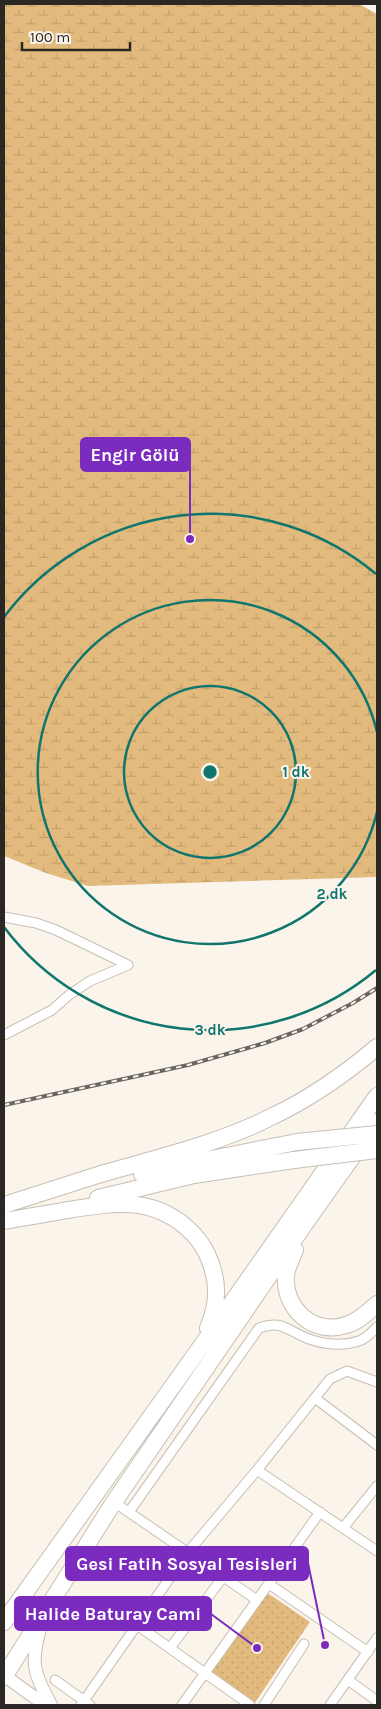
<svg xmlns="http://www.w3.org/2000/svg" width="381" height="1709" viewBox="0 0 381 1709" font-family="Karla,sans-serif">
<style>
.grass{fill:url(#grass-dots)}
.wetland{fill:url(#wetland-marsh)}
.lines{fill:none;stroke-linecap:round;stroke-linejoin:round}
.street-casing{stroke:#c6bfb5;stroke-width:11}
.secondary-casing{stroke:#c6bfb5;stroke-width:14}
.highway-casing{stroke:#c6bfb5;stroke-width:18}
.street{stroke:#fff;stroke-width:9}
.secondary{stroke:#fff;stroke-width:12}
.highway{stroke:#fff;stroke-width:16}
.rail-casing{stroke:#696560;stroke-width:4}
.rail{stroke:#fbf4ea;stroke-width:2;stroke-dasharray:5.5;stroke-linecap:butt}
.highway-bridge-casing{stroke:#c6bfb5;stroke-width:18;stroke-linecap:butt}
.highway-bridge{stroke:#fff;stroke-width:16}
.ring{fill:none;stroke:#0f766e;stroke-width:2.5}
.centre{fill:#0f766e;stroke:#fbf4ea;stroke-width:2.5}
.ring-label{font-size:15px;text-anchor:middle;font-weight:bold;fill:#0f766e;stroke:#fbf4ea;stroke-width:4;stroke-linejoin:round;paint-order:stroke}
.leader{fill:none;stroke:#7b2cbf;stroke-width:2}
.callout-dot{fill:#7b2cbf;stroke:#fbf4ea;stroke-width:2}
.callout{fill:#7b2cbf;stroke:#7b2cbf;stroke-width:2}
.callout-label{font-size:18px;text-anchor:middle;font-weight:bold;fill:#fff}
</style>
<defs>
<pattern id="grass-dots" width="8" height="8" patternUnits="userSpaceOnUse" patternTransform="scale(1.25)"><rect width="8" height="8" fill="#e3ba7d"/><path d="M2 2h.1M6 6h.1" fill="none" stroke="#c3a06c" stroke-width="1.8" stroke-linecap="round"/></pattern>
<pattern id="wetland-marsh" width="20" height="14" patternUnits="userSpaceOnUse" patternTransform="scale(1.25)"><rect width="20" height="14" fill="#e3ba7d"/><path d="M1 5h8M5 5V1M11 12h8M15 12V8" fill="none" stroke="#c3a06c"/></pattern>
</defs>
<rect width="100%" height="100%" fill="#fbf4ea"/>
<path class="grass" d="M266,1592L310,1622L254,1704L210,1673Z"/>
<path class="wetland" d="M4,4H359L377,14V877L88,886L46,873L4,856Z"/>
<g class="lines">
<defs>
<path id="street" d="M4,917L36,923L56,930L128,965
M4,1035L52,1010L69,995L90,981L128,965
M315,1398L377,1445
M257,1470L377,1551
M114,1502L257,1600
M129,1512L259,1328C280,1321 283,1327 302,1336C318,1344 341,1347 359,1341C366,1339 372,1332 377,1327
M343,1528L377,1486
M269,1584L368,1652
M137,1625L250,1705
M170,1648L223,1577
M55,1680L90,1705
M348,1680L377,1701
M81,1705L188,1552L257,1470L330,1379L347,1371L377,1382
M182,1705L320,1512
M264,1705L304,1644
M330,1705L377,1638"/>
<path id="secondary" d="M41,1625C30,1663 33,1671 51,1705
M5,1676L45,1705"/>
<path id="highway" d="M142,1174L191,1163L297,1142
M98,1198L194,1175L294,1160
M4,1205C36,1195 69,1184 101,1174C160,1157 218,1144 273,1116C311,1098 345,1074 377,1047
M4,1221C25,1217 46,1214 68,1210C111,1203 150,1196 186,1227C195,1235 202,1243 207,1254C219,1280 219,1302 208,1328
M295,1250C292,1258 287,1267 286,1275C283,1308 313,1336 346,1325C358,1322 368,1312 377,1304
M4,1622L200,1348L377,1096
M4,1677L112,1505L304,1225L377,1122"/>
</defs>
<use href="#street" class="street-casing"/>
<use href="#secondary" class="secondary-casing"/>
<use href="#highway" class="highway-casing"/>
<use href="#street" class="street"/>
<use href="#secondary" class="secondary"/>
<use href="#highway" class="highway"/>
<defs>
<path id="rail" d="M4,1105L188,1065L265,1043L303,1029L353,1003L377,988"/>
</defs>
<use href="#rail" class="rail-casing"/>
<use href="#rail" class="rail"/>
<defs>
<path id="highway-bridge" d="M297,1142L377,1134
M294,1160L377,1150"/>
</defs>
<use href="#highway-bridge" class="highway-bridge-casing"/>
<use href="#highway-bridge" class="highway-bridge"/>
</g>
<g class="ring">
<circle cx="210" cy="772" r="86"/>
<path d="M377 812A172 172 0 1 1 377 732"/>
<path d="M376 970A258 258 0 0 1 4 927M4 617A258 258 0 0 1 376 574"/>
</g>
<circle cx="210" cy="772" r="8" class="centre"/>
<g class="ring-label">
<text x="296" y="777">1 dk</text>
<text x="332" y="899">2 dk</text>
<text x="210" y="1035">3 dk</text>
</g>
<path class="leader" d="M190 539L190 454M325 1645L308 1563M257 1648L211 1614"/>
<g class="callout-dot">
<circle cx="190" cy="539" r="5"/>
<circle cx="325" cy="1645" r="5"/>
<circle cx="257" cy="1648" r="5"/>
</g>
<g class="callout">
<rect x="81" y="438" width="109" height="33" rx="5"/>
<rect x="66" y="1547" width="242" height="33" rx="5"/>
<rect x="15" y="1597" width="196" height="33" rx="5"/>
</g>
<g class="callout-label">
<text x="135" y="461">Engir Gölü</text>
<text x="187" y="1570">Gesi Fatih Sosyal Tesisleri</text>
<text x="113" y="1620">Halide Baturay Cami</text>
</g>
<rect width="381" height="1709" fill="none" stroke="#2a2724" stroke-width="10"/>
<path d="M22 42v8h108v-8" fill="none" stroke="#2a2724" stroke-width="2.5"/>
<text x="30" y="42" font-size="15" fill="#2a2724" stroke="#fbf4ea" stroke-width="4" paint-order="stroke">100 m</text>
</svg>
